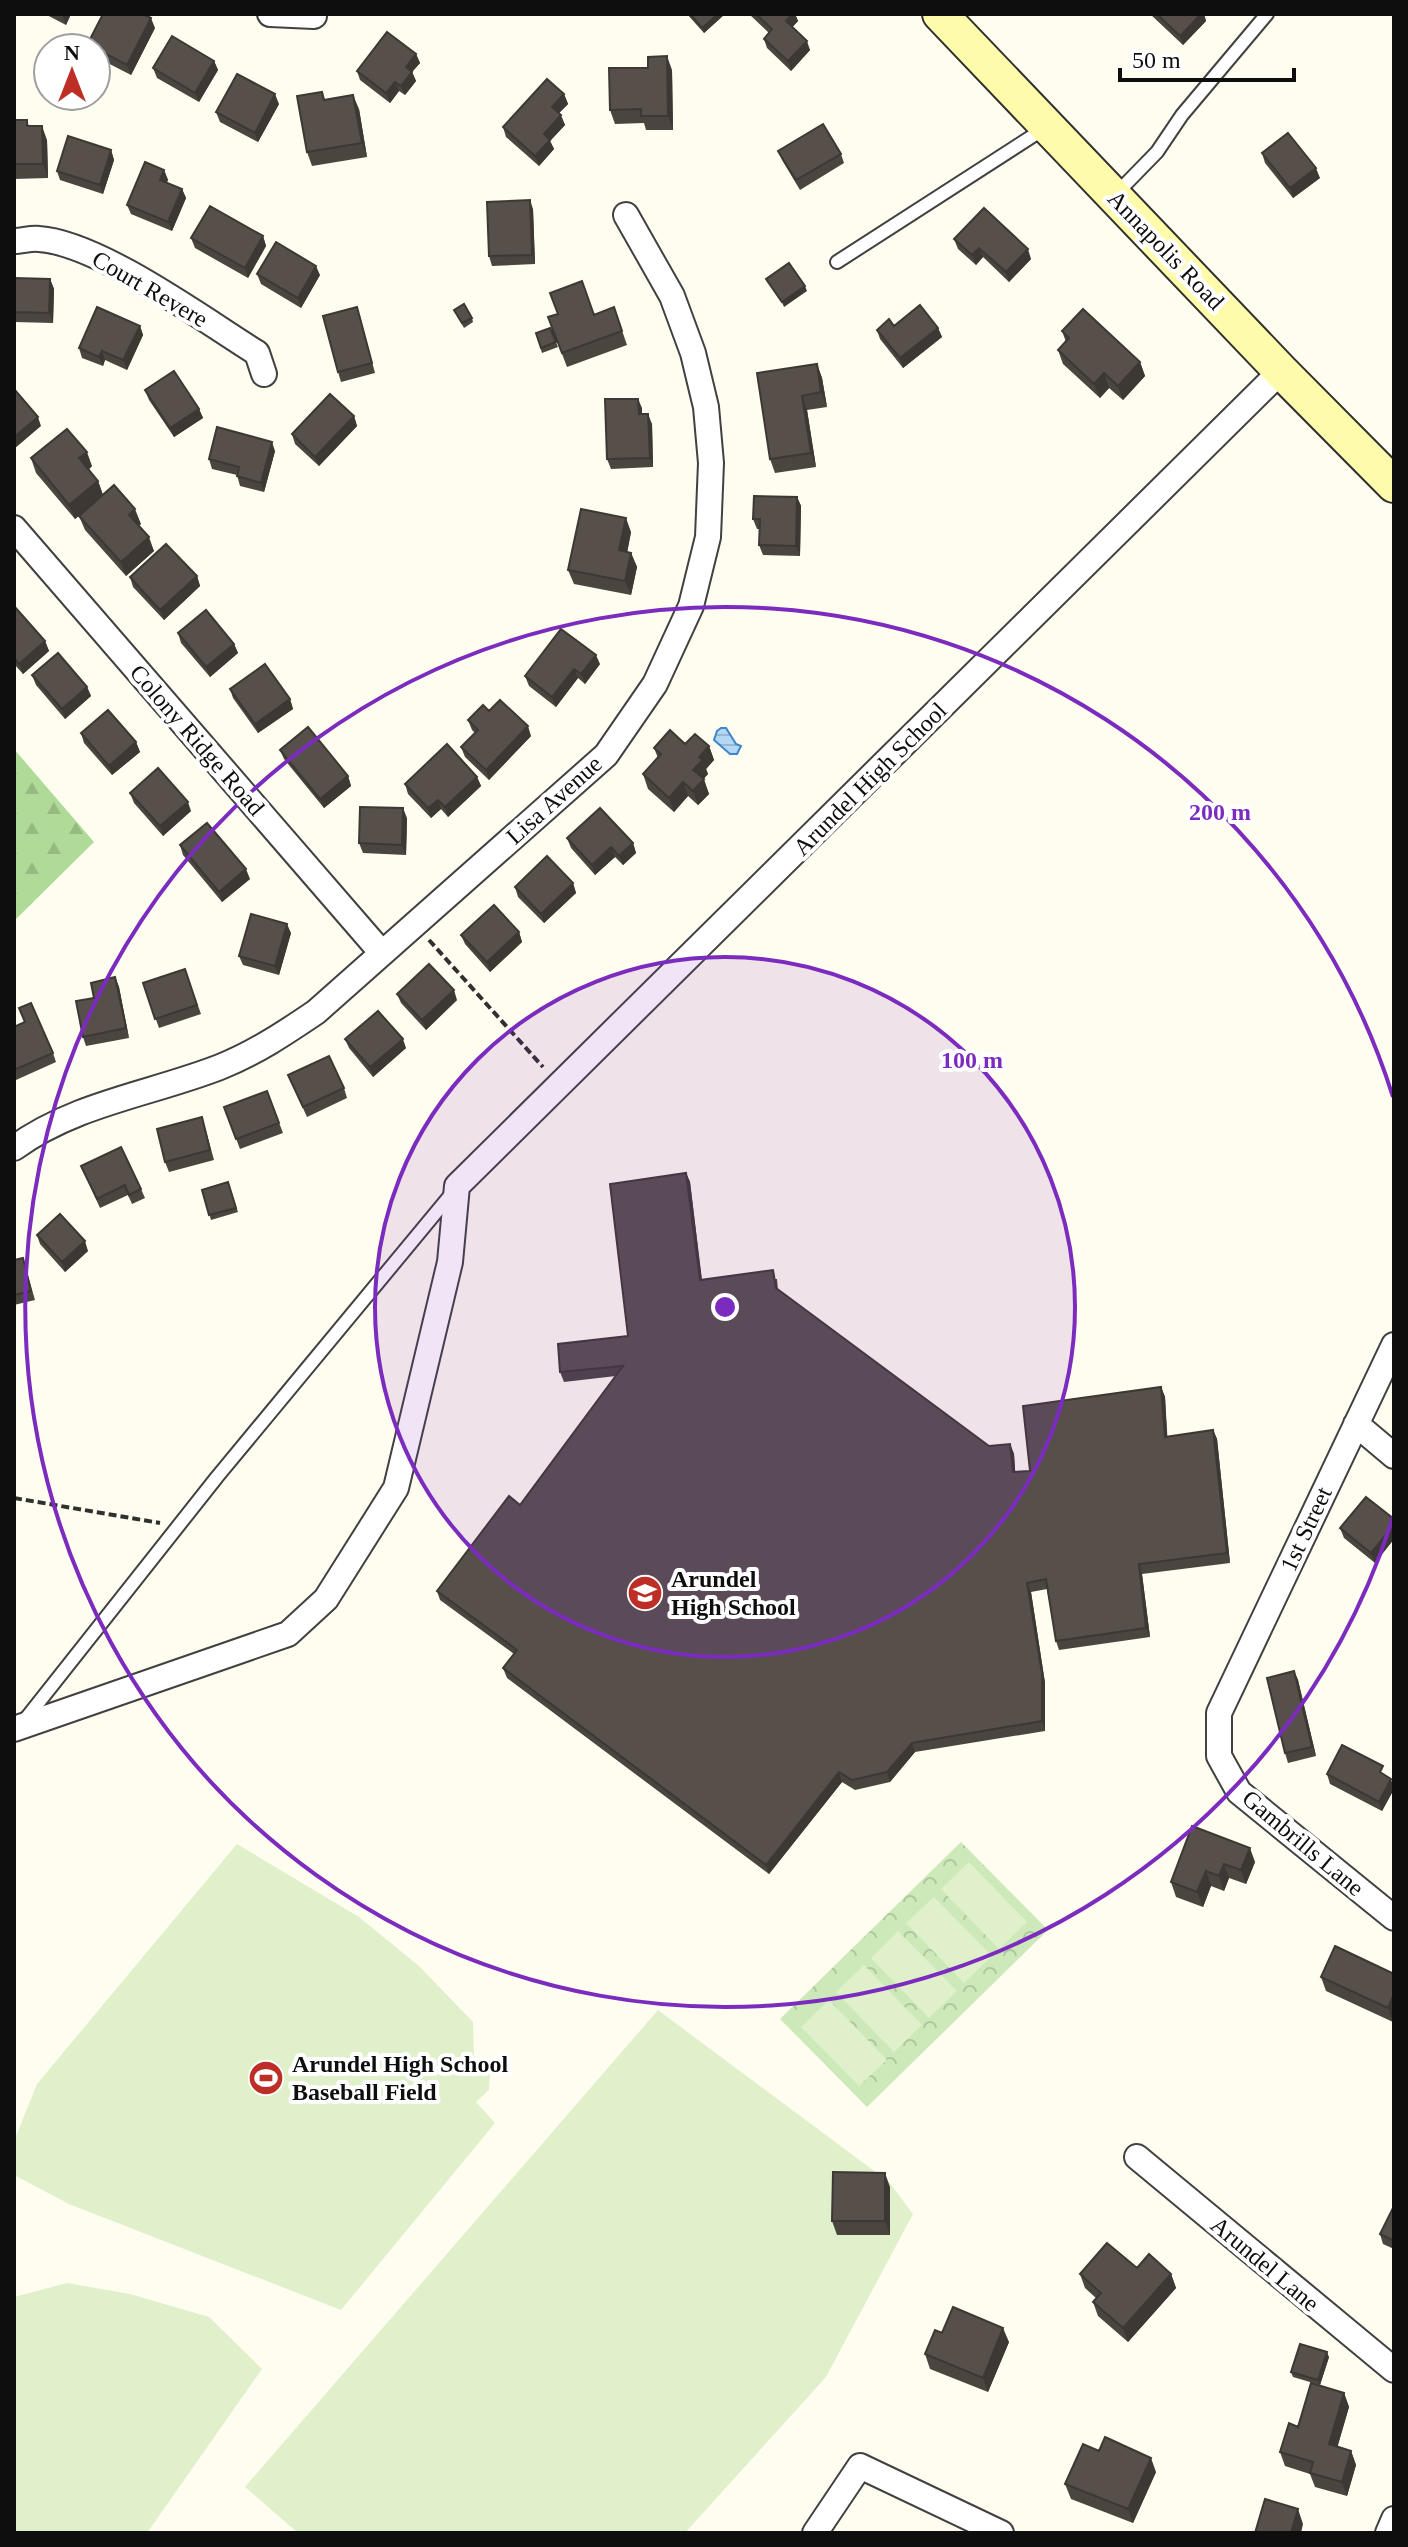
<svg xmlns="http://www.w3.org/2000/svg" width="1408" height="2547" viewBox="0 0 1408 2547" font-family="'Times New Roman',serif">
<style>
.forest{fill:url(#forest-firs)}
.park{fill:url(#park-crowns)}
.pitch{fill:#e0f0cb}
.water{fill:url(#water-rules);stroke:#3c85cc;stroke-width:2}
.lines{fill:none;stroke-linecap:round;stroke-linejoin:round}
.service-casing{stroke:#414141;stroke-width:16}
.minor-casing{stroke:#414141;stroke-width:28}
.secondary-casing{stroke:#303030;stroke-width:38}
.path{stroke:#303030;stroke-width:4;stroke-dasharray:8 4;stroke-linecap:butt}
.service{stroke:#fff;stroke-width:12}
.minor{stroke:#fff;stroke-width:24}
.secondary{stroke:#fefcab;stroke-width:34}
.wall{fill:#4b4540}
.shaded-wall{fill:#3d3834}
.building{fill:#57504a;stroke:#3d3834;stroke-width:2}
.ring{fill:none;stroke:#7b2cbf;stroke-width:4}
.labels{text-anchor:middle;stroke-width:8;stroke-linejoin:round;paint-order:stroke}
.street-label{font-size:24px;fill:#0e0e0e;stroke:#fff}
.poi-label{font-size:24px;font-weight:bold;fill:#0e0e0e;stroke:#fff;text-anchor:start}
.centre{fill:#7b2cbf;stroke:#fff;stroke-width:4}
.ring-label{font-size:24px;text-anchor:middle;font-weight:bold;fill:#7b2cbf;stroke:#fff;stroke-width:8;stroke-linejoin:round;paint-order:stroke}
</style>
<defs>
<pattern id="forest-firs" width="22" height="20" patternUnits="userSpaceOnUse" patternTransform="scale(2)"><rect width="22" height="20" fill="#b0da98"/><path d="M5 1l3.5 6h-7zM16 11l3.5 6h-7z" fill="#96ba82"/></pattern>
<pattern id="park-crowns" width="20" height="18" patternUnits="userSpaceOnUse" patternTransform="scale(2)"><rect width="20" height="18" fill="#cde9b9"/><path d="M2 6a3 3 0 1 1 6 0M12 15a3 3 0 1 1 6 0" fill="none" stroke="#afc79e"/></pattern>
<pattern id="water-rules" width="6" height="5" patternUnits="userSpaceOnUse" patternTransform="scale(2)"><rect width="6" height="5" fill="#b4d7f5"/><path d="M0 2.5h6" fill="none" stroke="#9ab7d1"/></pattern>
</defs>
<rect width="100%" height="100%" fill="#fffdef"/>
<path class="forest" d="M14,749L94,842L14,921Z"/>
<path class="park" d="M961,1842L1048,1930L867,2107L780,2019Z"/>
<path class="pitch" d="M237,1844L359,1917L419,1966L473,2022L474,2056L490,2072L489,2090L476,2102L495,2123L341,2310L69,2204L14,2175V2141L37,2084Z
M969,1862L1027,1922L999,1949L941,1889Z
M934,1897L992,1956L964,1983L906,1923Z
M898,1931L957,1991L929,2018L871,1958Z
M864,1965L922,2025L894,2052L836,1992Z
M829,2000L887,2060L859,2086L801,2027Z
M658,2010L889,2182L913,2214L826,2377L685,2533H298L245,2487Z
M67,2283L130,2294L209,2317L262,2369L147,2533H14V2297Z"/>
<path class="water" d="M721,728H726L736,744L741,746L737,754H730L714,740L717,731Z"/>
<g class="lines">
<defs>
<path id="service" d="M1115,195L1157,152L1182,115L1267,14
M837,262L1045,128
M24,1721L217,1477L453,1192"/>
<path id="minor" d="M270,14L314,16
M14,241C22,241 31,238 39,239C99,243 204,320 257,353L264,374
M14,528L381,952
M14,1148C76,1103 151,1094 220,1067C255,1053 285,1033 316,1012L606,755L655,684L691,606L708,537L711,463L706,407L693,353L672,296L626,215
M1394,1345L1219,1713V1756L1239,1792L1394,1918
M1356,1424L1394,1456
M14,1729L288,1634L326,1599L396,1488L450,1262L457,1186L1281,371
M1137,2157L1394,2370
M815,2533L860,2466L1001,2533
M1388,2533L1394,2519"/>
<path id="secondary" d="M940,14L1281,371L1394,485"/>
</defs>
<use href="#service" class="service-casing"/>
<use href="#minor" class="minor-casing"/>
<use href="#secondary" class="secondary-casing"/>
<path class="path" d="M429,940L543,1067
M14,1498L160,1523"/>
<use href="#service" class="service"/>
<use href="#minor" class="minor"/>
<use href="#secondary" class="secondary"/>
</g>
<path class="wall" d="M45,14H71L66,25Z
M687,14H725L704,33Z
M749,14H795L798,21L792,27L810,50L791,71L767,48L764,39L769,33Z
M1150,14H1204L1206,21L1183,45Z
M155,28L131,75L96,57V48H88L87,45Z
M416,54L420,63L412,72L416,81L405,95L399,91L390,103L360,80L357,71Z
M214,61L218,70L199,102L157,78L153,68Z
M672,70L673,130H646L644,123L615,124L610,110Z
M322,92L325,100L359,109L367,157L312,166L307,152Z
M564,94L568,104L559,113L565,125L550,141L554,149L539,166L506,137L503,127Z
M279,104L258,142L220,122L216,112Z
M14,120H27L29,126L47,140L48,178L14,179Z
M111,150L114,160L103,194L60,180L57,171Z
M778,151L841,154L844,163L800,190L782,160Z
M1262,153L1320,178L1293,198L1265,163Z
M164,170L168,180L166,182L182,189L186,198L172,231L131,214L127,205Z
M533,209L535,264L492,266L489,256Z
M263,236L266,246L248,278L195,248L191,238Z
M954,239L1031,259L1009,282L983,257L976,265L958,249Z
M257,274L320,275L301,308L261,284Z
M14,278L50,279L54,289L53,323L14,322Z
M614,307L627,345L567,367L548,317L594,315Z
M454,310L472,318L473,322L464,328Z
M360,316L375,373L341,382L338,372Z
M140,326L143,335L127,370L105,360L103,366L82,358L79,348Z
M894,326L938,328L942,337L903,368L880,339L877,330Z
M550,328L558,347L542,353L536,333Z
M1062,331L1140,362L1145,376L1123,400L1109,388L1100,398L1063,364L1058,350L1066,342Z
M817,364L822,378L827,407L807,410L816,467L775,473L770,459Z
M145,390L199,409L203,418L174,437L149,400Z
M642,408V414L652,424L653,467L611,469L607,459Z
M354,416L357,426L319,466L295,444L292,434Z
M275,451L264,492L240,486L237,475L212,469L209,459Z
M31,458L92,466L89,469L98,481L103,495L141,524L139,525L154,551L126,576L85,530L79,516L95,502L75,519L36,473Z
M797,497L801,506L800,556L763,555L759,545L760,529H757L753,519Z
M631,532L627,552L631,553L637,567L631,595L574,584L568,570Z
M197,576L200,586L164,620L133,587L130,577Z
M14,606L45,641L49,651L23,674L14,664Z
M178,633L234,644L238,653L210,677L181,643Z
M600,664L585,684L578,678L556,707L529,686L525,676Z
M32,675L87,687L91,696L65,719L36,685Z
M230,689L290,699L293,709L258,733L233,698Z
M489,711L531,736L489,780L465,757L461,747L475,733L472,730L468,720Z
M81,733L136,742L140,752L112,775L84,743Z
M685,744L709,746L714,760L706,769L708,774L703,779L709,794L698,805L688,796L674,812L648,789L643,774L658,758L654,748Z
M280,750L348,776L351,786L324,808L284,759Z
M477,777L481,786L448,817L441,809L431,818L408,794L405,784Z
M130,793L191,811L163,836L134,803Z
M407,818L406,855L363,853L359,843Z
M567,838L633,843L636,853L623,865L615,857L595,875L571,848Z
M180,845L250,879L222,902L183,855Z
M573,883L576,893L544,923L518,897L515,887Z
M519,932L522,942L490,972L465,944L461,935Z
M291,933L279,975L243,965L239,956Z
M185,969L201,1014L159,1028L143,983Z
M115,977L119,987L129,1038L86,1046L83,1037L94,998Z
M397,994L457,1000L426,1030L401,1003Z
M14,1027L53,1053L56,1062L16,1080L14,1075Z
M345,1039L406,1048L373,1077L349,1048Z
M288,1075L344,1088L347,1098L307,1117Z
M267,1091L283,1133L240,1149L224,1107Z
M205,1127L214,1160L169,1172L165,1162Z
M81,1166L141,1189L145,1198L132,1204L128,1195L100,1208Z
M686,1173L690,1182L702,1280L777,1279L778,1290L989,1446L1010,1444L1014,1454L1015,1472L1030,1471L1161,1387L1165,1397L1167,1437L1213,1430L1217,1439L1230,1563L1142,1574L1150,1637L1059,1650L1056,1641L1047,1589L1031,1592L1045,1683V1731L915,1752L890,1782L855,1790L842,1782L769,1874L507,1678L503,1668L514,1654L440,1600L437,1591L520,1505L616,1376L564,1382L560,1372L628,1336Z
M228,1182L238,1212L211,1220L202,1190Z
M37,1235L88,1251L65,1272L40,1244Z
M23,1258L35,1300L14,1305V1260Z
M1394,1519V1539L1375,1563L1344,1538L1340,1528Z
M1294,1671L1298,1680L1316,1756L1288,1763L1285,1753Z
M1327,1774L1386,1776L1394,1786V1789L1382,1811L1330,1784Z
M1192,1826L1255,1862L1246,1884L1229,1878L1224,1891L1211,1886L1203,1907L1176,1897L1171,1882Z
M1394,1974L1393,2022L1326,1991L1321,1977Z
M890,2187V2235H837L832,2221Z
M1394,2206V2249L1383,2244L1380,2234Z
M1137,2268L1171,2274L1176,2288L1128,2342L1098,2316L1093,2302L1096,2298L1085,2288L1080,2274Z
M942,2333L1009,2342L988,2392L930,2369L925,2354Z
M1329,2357L1320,2385L1293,2377L1291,2372Z
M1344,2393L1349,2407L1337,2447L1351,2451L1356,2465L1347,2496L1315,2487L1310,2474L1285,2466L1280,2452L1298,2427Z
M1156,2472L1133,2523L1071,2499L1065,2484Z"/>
<path class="shaded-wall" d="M63,14H71L66,25L62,15Z
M718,14H725L704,33L702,28Z
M792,14H795L798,21L789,31L786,21Z
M1201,14H1204L1206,21L1183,45L1180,36Z
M151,18L155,28L131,75L127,65Z
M807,41L810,50L791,71L788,61Z
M416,54L420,63L412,72L416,81L405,95L401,86L406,67Z
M667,56L672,70L673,130L668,116Z
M214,61L218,70L199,102L195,93Z
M395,82L399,91L390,103L386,93Z
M275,94L279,104L258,142L255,133Z
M564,94L568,104L556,116L552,107Z
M353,95L359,109L367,157L362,143Z
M561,115L565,125L550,141L554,149L539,166L535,156L544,134Z
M42,126L47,140L48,178L43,164Z
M111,150L114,160L103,194L100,185Z
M1316,168L1320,178L1293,198L1290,188Z
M164,170L168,180L164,189L160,180Z
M182,189L186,198L172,231L168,222Z
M530,200L533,209L535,264L532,255Z
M263,236L266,246L248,278L245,268Z
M979,248L983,257L976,265L972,255Z
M1028,249L1031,259L1009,282L1006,272Z
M316,266L320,275L301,308L298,298Z
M50,279L54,289L53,323L49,313Z
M805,286L807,291L784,307L782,302Z
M140,326L143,335L127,370L123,360Z
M938,328L942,337L903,368L900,358Z
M102,351L105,360L103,366L99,357Z
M1140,362L1145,376L1123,400L1118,386Z
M817,364L822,378L827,407L821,392Z
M1104,373L1109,388L1100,398L1094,384Z
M802,396L807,410L816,467L811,453Z
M638,399L642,408V424L639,414Z
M199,409L203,418L174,437L170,428Z
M648,414L652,424L653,467L650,458Z
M354,416L357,426L319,466L315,457Z
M38,417L41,426L14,449V437Z
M272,442L275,451L264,492L261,483Z
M87,452L92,466L85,473L79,458Z
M98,481L103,495L75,519L69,505Z
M797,497L801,506L800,556L796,546Z
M135,509L141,524L134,529L129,515Z
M626,518L631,532L625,564L619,550Z
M149,537L154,551L126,576L121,562Z
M631,553L637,567L631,595L625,581Z
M197,576L200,586L164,620L160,610Z
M45,641L49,651L23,674L19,664Z
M234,644L238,653L210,677L206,667Z
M596,655L600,664L585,684L581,674Z
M574,669L578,678L556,707L552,697Z
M87,687L91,696L65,719L62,709Z
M290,699L293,709L258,733L255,724Z
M528,726L531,736L489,780L486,770Z
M136,742L140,752L112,775L109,766Z
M709,746L714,760L706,769L708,774L698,785L693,770L699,757Z
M348,776L351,786L324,808L320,799Z
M477,777L481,786L448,817L445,807Z
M704,779L709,794L698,805L693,791Z
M683,782L688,796L674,812L669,798Z
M438,800L441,809L431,818L428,808Z
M188,802L191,811L163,836L160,826Z
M403,808L407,818L406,855L402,845Z
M633,843L636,853L623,865L619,856Z
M611,847L615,857L595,875L592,865Z
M246,869L250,879L222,902L219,892Z
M573,883L576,893L544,923L541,914Z
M287,924L291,933L279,975L275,966Z
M519,932L522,942L490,972L487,962Z
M115,977L119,987L129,1038L126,1028Z
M454,990L457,1000L426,1030L422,1020Z
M403,1039L406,1048L373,1077L370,1067Z
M686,1173L690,1182L703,1290L700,1280Z
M85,1241L88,1251L65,1272L62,1262Z
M1161,1387L1165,1397L1168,1447L1165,1437Z
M1213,1430L1217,1439L1230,1563L1227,1553Z
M1010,1444L1014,1454L1016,1482L1013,1472Z
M1394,1525V1539L1375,1563L1371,1553Z
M1139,1564L1142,1574L1150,1637L1146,1628Z
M1027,1583L1031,1592L1045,1683V1731L1042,1721Z
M1294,1671L1298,1680L1316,1756L1312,1747Z
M912,1743L915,1752L890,1782L887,1772Z
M839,1772L842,1782L769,1874L766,1865Z
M1391,1779L1394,1789L1382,1811L1379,1802Z
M1250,1848L1255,1862L1246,1884L1241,1870Z
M1224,1864L1229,1878L1224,1891L1219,1876Z
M1206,1871L1211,1886L1203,1907L1197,1892Z
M1394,1994V2019L1393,2022L1388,2008Z
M885,2173L890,2187V2235L885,2221Z
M1171,2274L1176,2288L1128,2342L1123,2328Z
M1003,2328L1009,2342L988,2392L983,2378Z
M1327,2352L1329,2357L1320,2385L1318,2380Z
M1344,2393L1349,2407L1334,2459L1329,2444Z
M1351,2451L1356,2465L1347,2496L1342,2482Z
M1151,2458L1156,2472L1133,2523L1128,2509Z
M1298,2509L1303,2524L1301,2533H1291Z"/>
<path class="building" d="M103,14H143L151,18L127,65L96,49V48L87,45Z
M690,14H718L702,28Z
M756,14H792L786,21L807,41L788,61L764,39L772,29Z
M1157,14H1201L1180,36Z
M387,32L416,54L406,67L412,72L401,86L395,82L386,93L357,71Z
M172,36L214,61L195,93L153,68Z
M667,56L668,116H641V109L610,110L609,68H648V57Z
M237,74L275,94L255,133L216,112Z
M547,79L564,94L552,107L561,115L544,134L550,140L535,156L503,127Z
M322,92L324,100L353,95L362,143L307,152L297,96Z
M14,120H27V126H42L43,164H14Z
M823,124L841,154L796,180L778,151Z
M1288,133L1316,168L1290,188L1262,153Z
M68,136L111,150L100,185L57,171Z
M145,162L164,170L160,180L182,189L168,222L127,205Z
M530,200L532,255L489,256L487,202Z
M210,206L263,236L245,268L191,238Z
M984,208L1028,249L1006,272L979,248L972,255L954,239Z
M276,242L316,266L298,298L257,274Z
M789,263L805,286L782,302L766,279Z
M14,278L50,279L49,313L14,312Z
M582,281L594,315L614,307L622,331L562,353L548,317L558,314L550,293Z
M464,304L472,318L462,323L454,310Z
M920,305L938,328L900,358L877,330L889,319L894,326Z
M97,307L140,326L123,360L102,351L99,357L79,348Z
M357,307L372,363L338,372L323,316Z
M1083,309L1140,362L1118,386L1104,373L1094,384L1058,350L1069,338L1062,331Z
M550,328L556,342L541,348L536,333Z
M817,364L821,392L802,396L811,453L770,459L757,373Z
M174,371L199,409L170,428L145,390Z
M14,389L38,417L14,437Z
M330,394L354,416L315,457L292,434Z
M605,399H638L639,414H648L650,458L607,459Z
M217,427L272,442L261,483L237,476L239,467L209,459Z
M67,429L87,452L79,458L98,481L69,505L31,458Z
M114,485L135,509L129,515L149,537L121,562L79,516Z
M754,496L797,497L796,546L759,545L760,519H753Z
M581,509L626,518L619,550L631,553L625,581L568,570Z
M166,544L197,576L160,610L130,577Z
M14,606L45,641L19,664L14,658Z
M206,610L234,644L206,667L178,633Z
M561,629L596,655L581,674L574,669L552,697L525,676Z
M58,653L87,687L62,709L32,675Z
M265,664L290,699L255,724L230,689Z
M500,700L528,726L486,770L461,747L478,730L468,720L483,705L489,711Z
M108,710L136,742L109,766L81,733Z
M308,727L348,776L320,799L280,750Z
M670,730L685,744L695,734L709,746L699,757L703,760L693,770L704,779L693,791L683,782L669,798L643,774L661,754L654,748Z
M447,744L477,777L445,807L438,800L428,808L405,784Z
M158,768L188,802L160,826L130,793Z
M360,807L403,808L402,845L359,843Z
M600,808L633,843L619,856L611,847L592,865L567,838Z
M207,823L246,869L219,892L180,845Z
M547,856L573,883L541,914L515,887Z
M494,905L519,932L487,962L461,935Z
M251,914L287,924L275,966L239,956Z
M429,964L454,990L422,1020L397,994Z
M185,969L197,1005L155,1019L143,983Z
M115,977L126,1028L83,1037L76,1001L94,998L91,983Z
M31,1003L53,1053L14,1070V1027L25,1022L19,1008Z
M378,1011L403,1039L370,1067L345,1039Z
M329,1056L344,1088L303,1107L288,1075Z
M267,1091L279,1123L236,1139L224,1107Z
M202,1117L210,1150L165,1162L157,1129Z
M121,1147L141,1189L129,1195L125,1185L97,1199L81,1166Z
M686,1173L700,1280L773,1270L776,1288L989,1446L1010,1444L1013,1472L1030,1471L1023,1406L1161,1387L1165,1437L1213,1430L1227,1553L1139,1564L1146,1628L1056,1641L1046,1579L1027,1583L1042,1673V1721L912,1743L887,1772L852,1780L839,1772L766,1865L503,1668L517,1650L437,1591L509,1496L520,1505L623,1366L560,1372L558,1344L628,1336L610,1184Z
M228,1182L236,1208L209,1215L202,1190Z
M60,1214L85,1241L62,1262L37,1235Z
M23,1258L31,1291L14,1295V1260Z
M1366,1497L1394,1519V1525L1371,1553L1340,1528Z
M1294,1671L1312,1747L1285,1753L1267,1678Z
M1342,1745L1383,1766L1380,1772L1391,1779L1379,1802L1327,1774Z
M1192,1826L1250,1848L1241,1870L1224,1864L1219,1876L1206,1871L1197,1892L1171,1882Z
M1335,1946L1394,1974V1994L1388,2008L1321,1977Z
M833,2172L885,2173V2221H832Z
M1394,2206V2241L1380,2234Z
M1107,2243L1137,2268L1149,2254L1171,2274L1123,2328L1093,2302L1101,2293L1080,2274Z
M953,2307L1003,2328L983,2378L925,2354L935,2330L942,2333Z
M1300,2344L1327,2352L1318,2380L1291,2372Z
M1311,2383L1344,2393L1329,2444L1351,2451L1342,2482L1310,2473L1313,2462L1280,2452L1289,2423L1298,2427Z
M1105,2437L1151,2458L1128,2509L1065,2484L1083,2444L1099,2451Z
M1265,2499L1298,2509L1291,2533H1255Z"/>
<circle cx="725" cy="1307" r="350" fill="#7b2cbf" fill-opacity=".12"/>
<g class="ring">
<circle cx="725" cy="1307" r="350"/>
<path d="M1393 1517A700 700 0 1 1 1393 1097"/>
</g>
<defs>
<symbol id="school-disc" viewBox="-11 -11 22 22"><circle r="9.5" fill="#bd2e27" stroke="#fff"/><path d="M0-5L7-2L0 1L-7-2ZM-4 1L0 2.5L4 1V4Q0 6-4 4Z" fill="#fff"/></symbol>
<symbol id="stadium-disc" viewBox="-11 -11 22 22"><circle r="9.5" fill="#bd2e27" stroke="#fff"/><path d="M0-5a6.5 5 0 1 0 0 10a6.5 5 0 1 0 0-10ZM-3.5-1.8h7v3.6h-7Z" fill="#fff"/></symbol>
</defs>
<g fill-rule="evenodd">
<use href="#school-disc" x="625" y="1573" width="40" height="40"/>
<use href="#stadium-disc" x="246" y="2058" width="40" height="40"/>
</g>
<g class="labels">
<g class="street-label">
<text transform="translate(1166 250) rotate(46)" y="8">Annapolis Road</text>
<text transform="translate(150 289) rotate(30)" y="8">Court Revere</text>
<text transform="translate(197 740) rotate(49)" y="8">Colony Ridge Road</text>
<text transform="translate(870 779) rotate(-45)" y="8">Arundel High School</text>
<text transform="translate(554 800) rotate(-42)" y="8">Lisa Avenue</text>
<text transform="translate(1306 1529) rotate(-65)" y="8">1st Street</text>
<text transform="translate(1303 1843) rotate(40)" y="8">Gambrills Lane</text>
<text transform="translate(1265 2264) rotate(40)" y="8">Arundel Lane</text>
</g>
<g class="poi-label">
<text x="671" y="1587">Arundel<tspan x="671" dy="28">High School</tspan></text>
<text x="292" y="2072">Arundel High School<tspan x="292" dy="28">Baseball Field</tspan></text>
</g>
</g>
<circle cx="725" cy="1307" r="12" class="centre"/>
<g class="ring-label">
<text x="1220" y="820">200 m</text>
<text x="972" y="1068">100 m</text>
</g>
<rect width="1408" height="2547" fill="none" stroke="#0e0e0e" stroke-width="32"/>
<g transform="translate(72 72)"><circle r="38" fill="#ffffff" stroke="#9f9f9f" stroke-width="2"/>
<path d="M0-6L14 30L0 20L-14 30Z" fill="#bd2e27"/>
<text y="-12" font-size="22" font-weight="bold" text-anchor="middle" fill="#0e0e0e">N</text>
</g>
<path d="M1120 68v12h174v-12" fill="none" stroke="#0e0e0e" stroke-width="4"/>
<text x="1132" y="68" font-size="24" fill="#0e0e0e" stroke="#ffffff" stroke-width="6" paint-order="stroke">50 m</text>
</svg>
